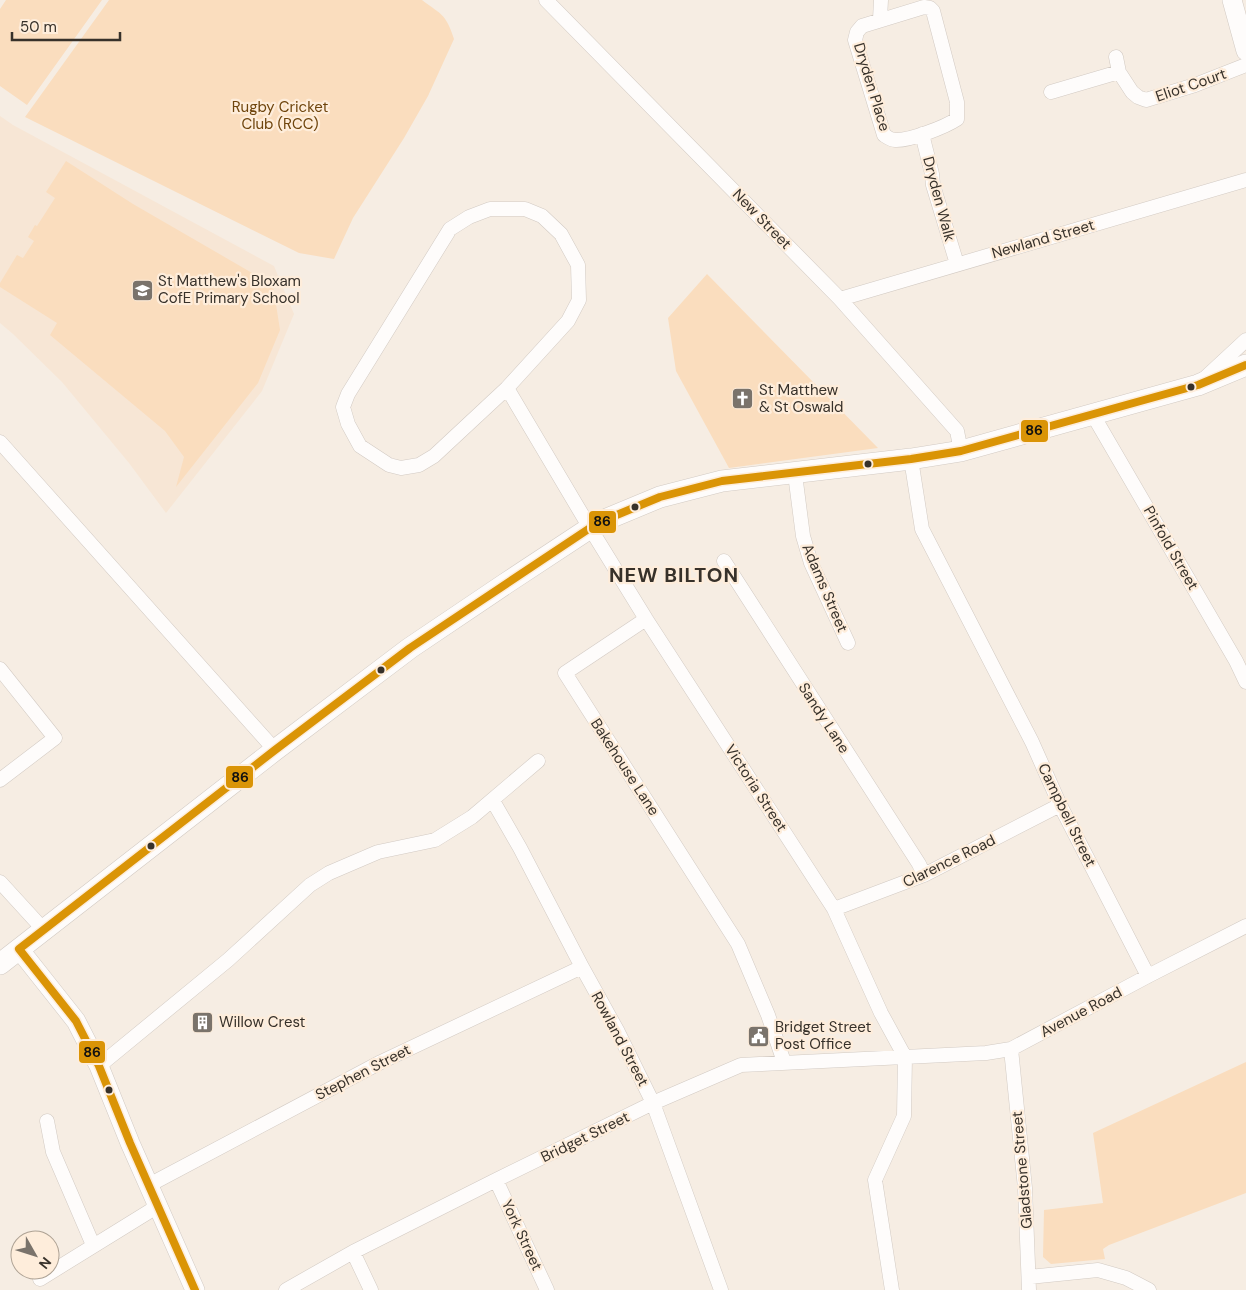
<svg xmlns="http://www.w3.org/2000/svg" width="1246" height="1290" viewBox="0 0 1246 1290" font-family="'DM Sans',sans-serif">
<style>
.built{fill:#f7e6d5}
.green{fill:#faddbe}
.lines{fill:none;stroke-linecap:round;stroke-linejoin:round}
.street-casing{stroke:#d2cac3;stroke-width:15}
.secondary-casing{stroke:#d2cac3;stroke-width:20}
.primary-casing{stroke:#d2cac3;stroke-width:22}
.street{stroke:#fefcfb;stroke-width:14}
.secondary{stroke:#fefcfb;stroke-width:19}
.primary{stroke:#fefcfb;stroke-width:21}
.bus-1-casing{stroke:#feeddb;stroke-width:11}
.bus-1{stroke:#da9406;stroke-width:8}
.bus-dot{fill:#37312a;stroke:#feeddb;stroke-width:2}
.labels{text-anchor:middle;stroke-width:4.5;stroke-linejoin:round;paint-order:stroke}
.street-label{font-size:15px;fill:#37312a;stroke:#feeddb}
.park-label{font-size:15px;fill:#6f450d;stroke:#feeddb}
.poi-label{font-size:15px;fill:#37312a;stroke:#feeddb;text-anchor:start}
.district-label{font-size:20px;font-weight:bold;letter-spacing:1px;fill:#37312a;stroke:#feeddb}
.line-badge{stroke:#feeddb;stroke-width:2}
.pale-badge-label{font-size:14px;text-anchor:middle;font-weight:bold;fill:#111}
</style>
<rect width="100%" height="100%" fill="#f6ede3"/>
<path class="built" d="M0,116L13,125L274,266L294,314L262,391L166,513L129,463L62,382L13,334L0,323Z"/>
<path class="green" d="M6,0H102L27,105L0,86V9Z
M109,0H422C442,15 446,14 454,39L428,96L404,138L353,218L334,259L299,253L25,117Z
M66,161L133,204L273,285L280,330L258,383L176,487L184,457L165,431L50,335L57,323L0,287V283L17,255L23,258L34,241L28,237L35,225L37,226L55,198L46,192Z
M707,274L878,448L729,468L676,371L668,318Z
M1246,1062V1193L1109,1245L1103,1249L1105,1259L1051,1264L1043,1257L1044,1210L1103,1203L1093,1133Z"/>
<g class="lines">
<defs>
<path id="street" d="M546,0L840,299L957,431L961,451
M924,7L930,8L933,11L957,102V119C945,127 909,141 895,140C891,140 887,137 884,135L855,40L857,32L862,26Z
M880,19L881,0
M1116,57L1119,72
M1051,92L1119,72L1132,92L1138,97L1146,100L1195,85L1246,65
M922,134L932,174L933,185L957,264
M840,299L1246,180
M1205,378L1246,340
M507,388L568,321L579,300L578,265L561,234L542,216L525,209H490L469,217L450,229L348,394L343,407L348,424L360,446L389,465L401,468L419,465L434,456L507,388L590,528L646,619L834,909L881,1013L905,1057
M1093,415L1236,661L1246,682
M0,442L275,750
M911,459L922,529L1032,742L1060,805L1148,976
M795,474L803,536L811,563L848,643
M724,561L919,864L924,875
M646,619L565,673L738,944L768,1015L784,1062
M0,669L55,738L0,780
M493,801L520,848L582,967L618,1032L653,1103L721,1290
M0,882L43,929
M834,909L924,875L1060,805
M1011,1049L1025,1188L1029,1290
M99,1066L228,960L310,885L329,873L378,852L435,840L472,817L538,761
M47,1121L53,1152L93,1245
M496,1180L547,1290
M149,1185L381,1062L582,967
M353,1252L371,1290
M1029,1277L1098,1270L1126,1278L1149,1290
M40,1279L150,1211L157,1204
M286,1290L353,1252L496,1180L653,1103L741,1065L986,1053L1011,1049L1148,976L1246,926
M892,1290L875,1180L904,1116L905,1057"/>
<path id="secondary" d="M1232,0L1246,51
M19,949L76,1021L99,1066L130,1143L195,1290"/>
<path id="primary" d="M0,964L275,750L410,648L505,584L590,528L607,519L660,497L722,481L911,459L961,451L1198,385L1246,365"/>
</defs>
<use href="#street" class="street-casing"/>
<use href="#secondary" class="secondary-casing"/>
<use href="#primary" class="primary-casing"/>
<use href="#street" class="street"/>
<use href="#secondary" class="secondary"/>
<use href="#primary" class="primary"/>
<defs>
<path id="bus-1" d="M195,1290L130,1143L99,1066L76,1021L19,949L275,750L410,648L590,528L607,519L660,497L722,481L911,459L961,451L1198,385L1246,365"/>
</defs>
<use href="#bus-1" class="bus-1-casing"/>
<use href="#bus-1" class="bus-1"/>
</g>
<defs>
<symbol id="school-square" viewBox="-11 -11 22 22"><rect x="-9" y="-9" width="18" height="18" rx="4" fill="#7a736b" stroke="#feeddb"/><path d="M0-5L7-2L0 1L-7-2ZM-4 1L0 2.5L4 1V4Q0 6-4 4Z" fill="#fff"/></symbol>
<symbol id="church-square" viewBox="-11 -11 22 22"><rect x="-9" y="-9" width="18" height="18" rx="4" fill="#7a736b" stroke="#feeddb"/><path d="M-1.2-6h2.4v3.5h3.3v2.4h-3.3V6h-2.4V-.1h-3.3v-2.4h3.3Z" fill="#fff"/></symbol>
<symbol id="building-square" viewBox="-11 -11 22 22"><rect x="-9" y="-9" width="18" height="18" rx="4" fill="#7a736b" stroke="#feeddb"/><path d="M-4-6H4V6H1V3H-1V6H-4ZM-2.5-4.3h1.7v1.8h-1.7ZM.8-4.3h1.7v1.8H.8ZM-2.5-1h1.7V.8h-1.7ZM.8-1h1.7V.8H.8Z" fill="#fff"/></symbol>
<symbol id="civic-square" viewBox="-11 -11 22 22"><rect x="-9" y="-9" width="18" height="18" rx="4" fill="#7a736b" stroke="#feeddb"/><path d="M-.6-6.5H3V-4.5H.6V-3L4-1V1h2V6H-6V1h2V-1L-.6-3ZM-1.2 2.5V6h2.4V2.5Z" fill="#fff"/></symbol>
</defs>
<g fill-rule="evenodd">
<use href="#school-square" x="130" y="278" width="25" height="25"/>
<use href="#church-square" x="730" y="386" width="25" height="25"/>
<use href="#building-square" x="190" y="1010" width="25" height="25"/>
<use href="#civic-square" x="746" y="1024" width="25" height="25"/>
</g>
<g class="bus-dot">
<circle cx="1191" cy="387" r="4.5"/>
<circle cx="868" cy="464" r="4.5"/>
<circle cx="635" cy="507" r="4.5"/>
<circle cx="381" cy="670" r="4.5"/>
<circle cx="151" cy="846" r="4.5"/>
<circle cx="109" cy="1090" r="4.5"/>
</g>
<g class="labels">
<g class="street-label">
<text transform="translate(1191 85) rotate(-19)" y="5">Eliot Court</text>
<text transform="translate(872 87) rotate(73)" y="5">Dryden Place</text>
<text transform="translate(939 199) rotate(75)" y="5">Dryden Walk</text>
<text transform="translate(762 219) rotate(46)" y="5">New Street</text>
<text transform="translate(1043 239) rotate(-16)" y="5">Newland Street</text>
<text transform="translate(1171 548) rotate(60)" y="5">Pinfold Street</text>
<text transform="translate(825 588) rotate(67)" y="5">Adams Street</text>
<text transform="translate(824 718) rotate(57)" y="5">Sandy Lane</text>
<text transform="translate(625 767) rotate(57)" y="5">Bakehouse Lane</text>
<text transform="translate(756 788) rotate(57)" y="5">Victoria Street</text>
<text transform="translate(1067 815) rotate(64)" y="5">Campbell Street</text>
<text transform="translate(949 861) rotate(-26)" y="5">Clarence Road</text>
<text transform="translate(1081 1012) rotate(-28)" y="5">Avenue Road</text>
<text transform="translate(620 1039) rotate(62)" y="5">Rowland Street</text>
<text transform="translate(363 1072) rotate(-27)" y="5">Stephen Street</text>
<text transform="translate(585 1137) rotate(-26)" y="5">Bridget Street</text>
<text transform="translate(1022 1170) rotate(-95)" y="5">Gladstone Street</text>
<text transform="translate(522 1235) rotate(65)" y="5">York Street</text>
</g>
<g class="park-label">
<text x="280" y="112">Rugby Cricket<tspan x="280" dy="17">Club (RCC)</tspan></text>
</g>
<g class="poi-label">
<text x="158" y="286">St Matthew's Bloxam<tspan x="158" dy="17">CofE Primary School</tspan></text>
<text x="759" y="395">St Matthew<tspan x="759" dy="17">&amp; St Oswald</tspan></text>
<text x="219" y="1027">Willow Crest</text>
<text x="775" y="1032">Bridget Street<tspan x="775" dy="17">Post Office</tspan></text>
</g>
<g class="district-label">
<text x="674" y="582">NEW BILTON</text>
</g>
</g>
<g class="line-badge">
<rect x="1020" y="419" width="29" height="24" rx="5" fill="#da9406"/>
<rect x="588" y="510" width="29" height="24" rx="5" fill="#da9406"/>
<rect x="225" y="765" width="29" height="24" rx="5" fill="#da9406"/>
<rect x="78" y="1040" width="28" height="24" rx="5" fill="#da9406"/>
</g>
<g class="pale-badge-label">
<text x="1034" y="435">86</text>
<text x="602" y="526">86</text>
<text x="240" y="782">86</text>
<text x="92" y="1057">86</text>
</g>
<g transform="translate(35 1255) rotate(129)"><circle r="24" fill="#feeddb" stroke="#aea294"/>
<path d="M0-4L9 19L0 12L-9 19Z" fill="#7a736b"/>
<text y="-8" font-size="14" font-weight="bold" text-anchor="middle" fill="#37312a">N</text>
</g>
<path d="M12 32v8h108v-8" fill="none" stroke="#37312a" stroke-width="2.5"/>
<text x="20" y="32" font-size="15" fill="#37312a" stroke="#feeddb" stroke-width="4" paint-order="stroke">50 m</text>
</svg>
